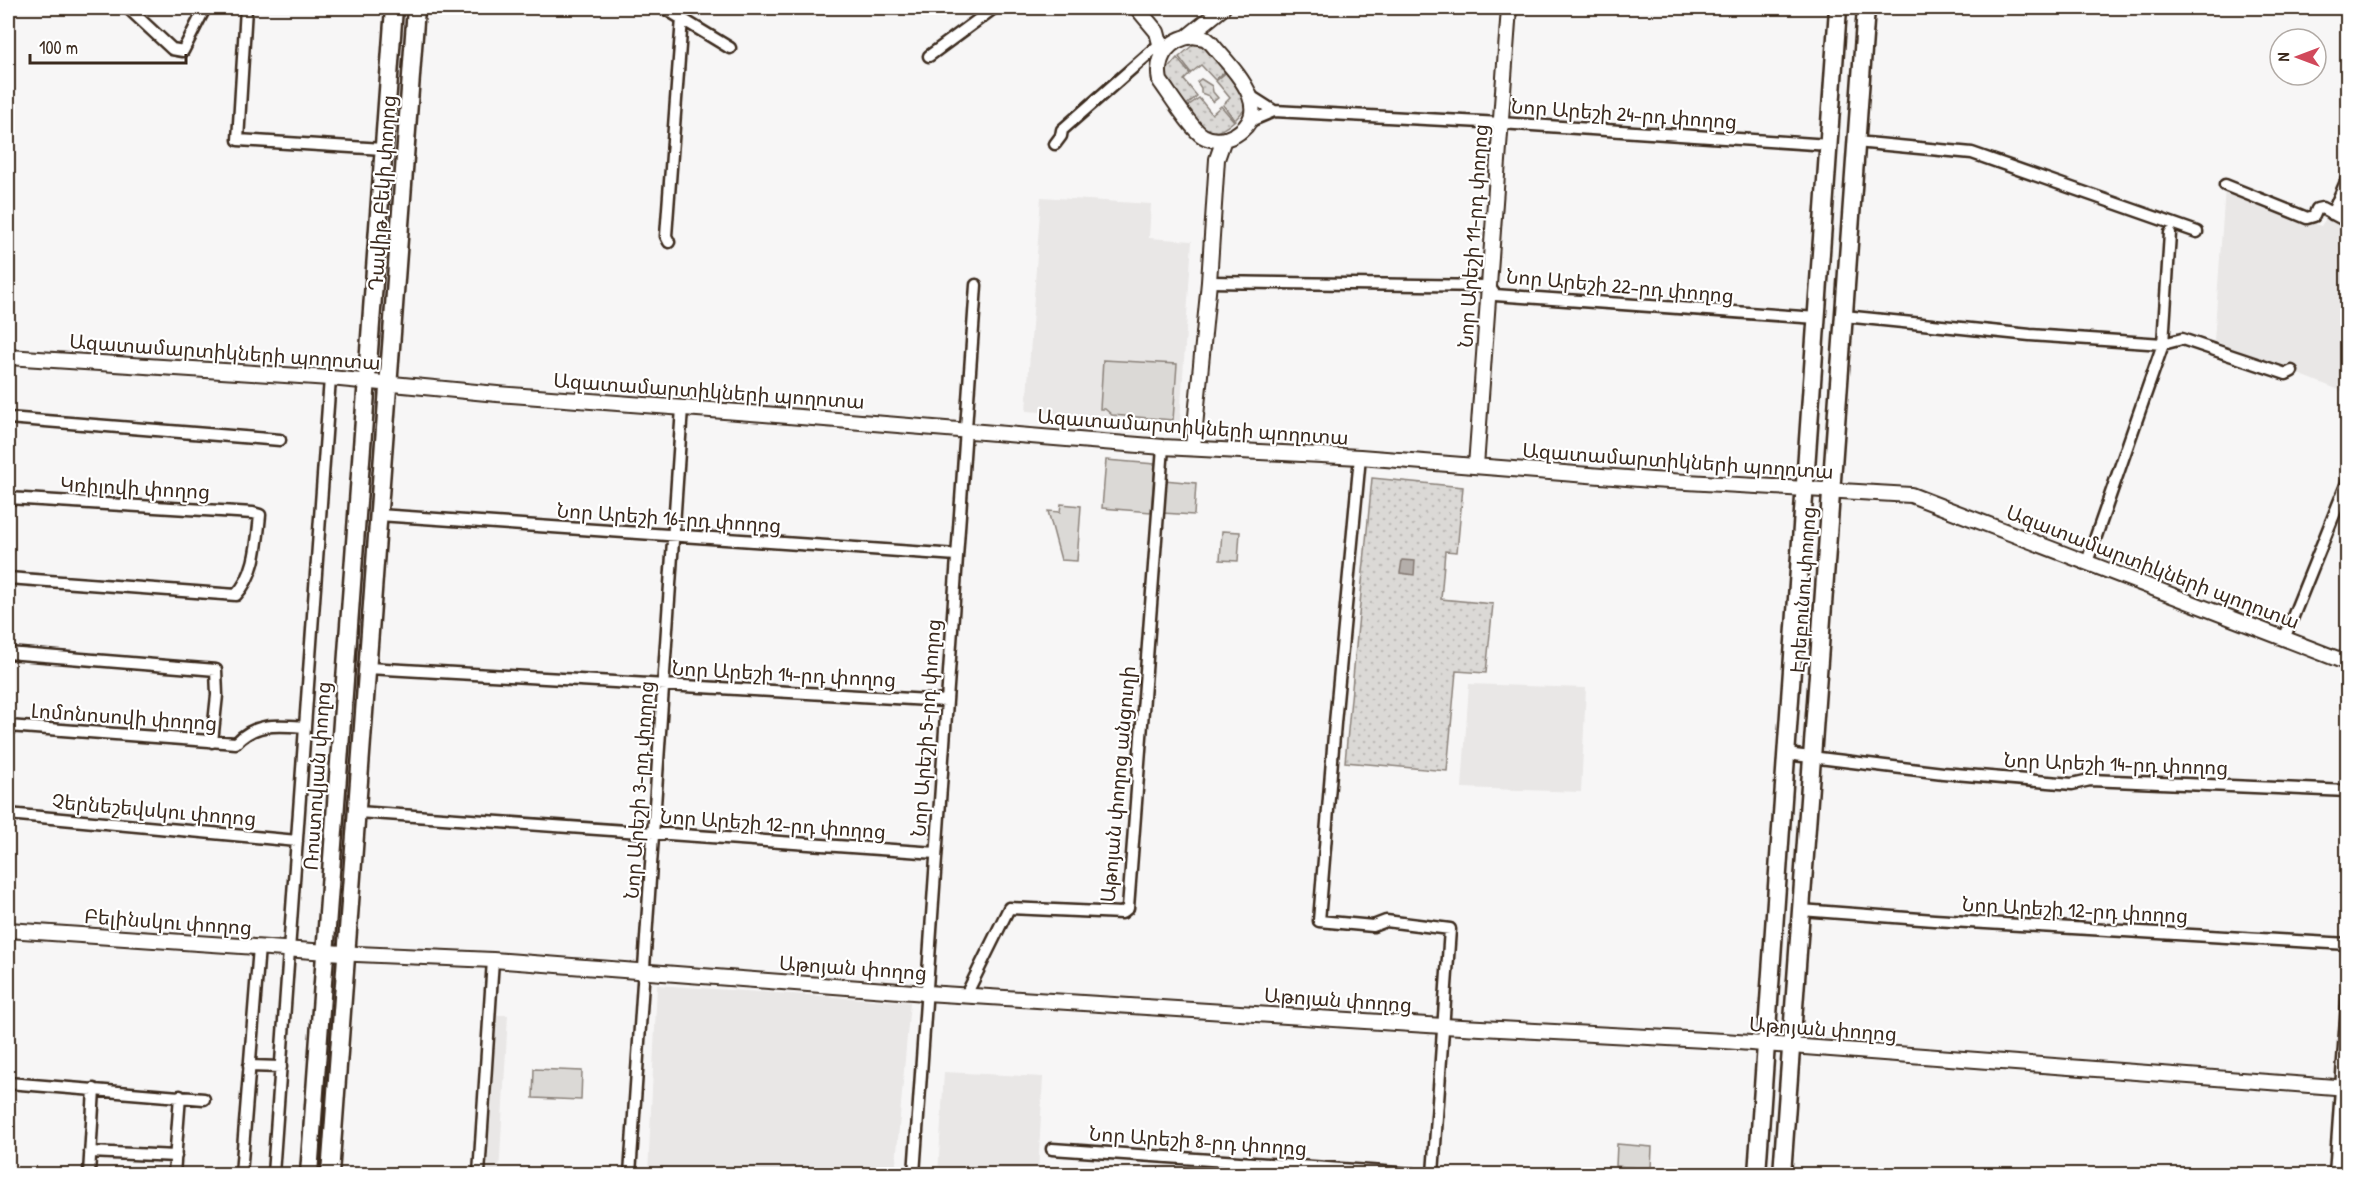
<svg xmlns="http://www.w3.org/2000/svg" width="2355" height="1182" viewBox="0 0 2355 1182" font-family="'Patrick Hand','Noto Sans Armenian',sans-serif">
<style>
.built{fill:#e9e7e6}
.grass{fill:#dbd9d6;stroke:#8b827a;stroke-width:1.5}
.park{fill:url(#park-dots);stroke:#8b827a;stroke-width:1.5}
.water{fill:#b4aeaa;stroke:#847972;stroke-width:1.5}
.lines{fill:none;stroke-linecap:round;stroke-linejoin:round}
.street-casing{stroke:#3b2a1e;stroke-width:15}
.secondary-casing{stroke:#3b2a1e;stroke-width:18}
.primary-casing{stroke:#3b2a1e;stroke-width:21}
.street{stroke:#fff;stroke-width:10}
.secondary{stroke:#fff;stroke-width:14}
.primary{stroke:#fff;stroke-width:16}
.labels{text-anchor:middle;stroke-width:4.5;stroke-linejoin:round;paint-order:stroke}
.street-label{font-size:20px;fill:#3b2a1e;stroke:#fff}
</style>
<defs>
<pattern id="park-dots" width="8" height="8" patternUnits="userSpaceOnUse" patternTransform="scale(1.5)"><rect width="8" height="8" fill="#dbd9d6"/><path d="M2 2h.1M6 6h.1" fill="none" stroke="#bdbab7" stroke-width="1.8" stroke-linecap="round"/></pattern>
</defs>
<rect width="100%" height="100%" fill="#f7f6f6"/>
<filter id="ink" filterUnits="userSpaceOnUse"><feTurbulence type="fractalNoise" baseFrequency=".0167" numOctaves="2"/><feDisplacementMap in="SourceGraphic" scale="12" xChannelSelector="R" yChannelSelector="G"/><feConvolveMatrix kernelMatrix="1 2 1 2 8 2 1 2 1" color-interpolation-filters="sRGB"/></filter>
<g filter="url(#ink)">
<path class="built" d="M2225,188L2321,226L2328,215L2347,226V393L2214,341Z
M1041,197L1151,204L1149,238L1192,241L1180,421L1026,411Z
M1469,684L1586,688L1581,792L1462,788Z
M657,985L910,1002L895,1174H648Z
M496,1015H508L499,1174H487Z
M944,1072L1043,1077L1038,1174H938Z"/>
<path class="grass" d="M1103,360L1177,364L1173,420L1112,415L1105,409H1100Z
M1106,460L1155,464L1151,512L1102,508Z
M1164,480L1196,483L1194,515L1162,513Z
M1061,504L1081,506L1077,561L1061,560L1048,511L1060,512Z
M1222,531L1240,532L1238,561L1220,560Z
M534,1069L582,1071L581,1100L533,1098Z
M1617,1144L1652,1147L1651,1169L1616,1166Z"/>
<path class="park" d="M1194,44L1205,47L1228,69L1215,80L1201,65L1191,73L1179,57Z
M1177,58L1190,74L1184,80L1197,96L1184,107L1166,81V71Z
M1229,70L1245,92V109L1235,120L1223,105L1230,98L1216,81Z
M1201,79L1212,86L1213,92L1218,98L1213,102L1209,96L1201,93V88L1197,82Z
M1199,98L1212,114L1221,106L1234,121C1209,143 1202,130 1185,108Z
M1372,478L1463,487L1457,552L1445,551L1441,599L1493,604L1486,673L1456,671L1447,771L1345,762Z"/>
<path class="water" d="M1402,560L1415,561L1414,575L1400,573Z"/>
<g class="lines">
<defs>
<path id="street" d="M128,8L172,49L183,51L205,8
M246,8L238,140L383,149
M664,8L730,48
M929,56L994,8
M1252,97L1274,111
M1248,122L1274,111L1501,123L1829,145
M1856,142L1972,153L2197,232
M1055,144L1061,136L1062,130L1161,43
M2225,185L2307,218L2314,216L2317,209L2322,208L2348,222
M2332,214L2348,177
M669,242L666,236L682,18
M1209,282L1489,286L1495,295L1817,318
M1844,316L2030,335L2163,344L2182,339L2286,374L2292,371
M8,418L280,440
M1360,457L1335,723L1319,921L1373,926L1386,921L1450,929L1433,1174
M8,498L253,513L260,515C257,543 256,574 236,595L8,578
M379,515L957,555
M2087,562L2163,344L2170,233
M2284,639L2348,480
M8,653L216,670L217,695L212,742
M368,668L946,701
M8,726L236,743C255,722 279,725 305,727
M1786,754L1943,773L2072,784L2090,780L2348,791
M358,812L936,853
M8,814L297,841
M1801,910L1934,920L2348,944
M966,995L1009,908L1122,913L1128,908L1163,447
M249,1066L281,1067
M8,1083L204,1099
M1052,1149L1413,1174
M90,1152L176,1156
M89,1174L94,1089
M174,1174L180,1096
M241,1174L259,947
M273,1174L330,378
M479,1174L493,960
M630,1174L682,408
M914,1174L976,285
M2335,1174L2348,989"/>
<path id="secondary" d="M1137,8L1157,32L1163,55
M1193,36L1205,38L1211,43C1230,67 1278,109 1235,135C1226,140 1213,142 1203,136C1192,130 1169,93 1160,81C1155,57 1169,39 1193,36Z
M1187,37L1223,8
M8,357L330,378L497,394L764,414L1163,447L1360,457L1652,480L1911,495L2348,663
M1193,447L1209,282L1217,159L1224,139
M1476,466L1509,8
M8,930L357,954L493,960L926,993L1443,1026L1724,1041L2348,1088"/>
<path id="primary" d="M309,1174L394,8
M330,1174L416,8
M1757,1174L1838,8
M1782,1174L1866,8"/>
</defs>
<use href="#street" class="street-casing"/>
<use href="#secondary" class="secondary-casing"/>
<use href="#primary" class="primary-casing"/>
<use href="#street" class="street"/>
<use href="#secondary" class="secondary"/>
<use href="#primary" class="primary"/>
</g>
</g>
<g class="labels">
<g class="street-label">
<text transform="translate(1624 114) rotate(4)" y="7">Նոր Արեշի 24-րդ փողոց</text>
<text transform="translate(382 193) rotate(-86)" y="7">Դավիթ Բեկի փողոց</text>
<text transform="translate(1473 236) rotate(-86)" y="7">Նոր Արեշի 11-րդ փողոց</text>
<text transform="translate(1620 286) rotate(5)" y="7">Նոր Արեշի 22-րդ փողոց</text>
<text transform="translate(225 352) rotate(4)" y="7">Ազատամարտիկների պողոտա</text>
<text transform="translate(709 391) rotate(4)" y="7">Ազատամարտիկների պողոտա</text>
<text transform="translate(1193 427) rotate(4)" y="7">Ազատամարտիկների պողոտա</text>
<text transform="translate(1678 461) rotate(4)" y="7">Ազատամարտիկների պողոտա</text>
<text transform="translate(135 488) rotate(3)" y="7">Կռիլովի փողոց</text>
<text transform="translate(669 518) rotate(4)" y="7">Նոր Արեշի 16-րդ փողոց</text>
<text transform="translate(2153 567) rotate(21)" y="7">Ազատամարտիկների պողոտա</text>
<text transform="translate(1803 590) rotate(-86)" y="7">Էրեբունու փողոց</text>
<text transform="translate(784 674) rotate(3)" y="7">Նոր Արեշի 14-րդ փողոց</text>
<text transform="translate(124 717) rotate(4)" y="7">Լոմոնոսովի փողոց</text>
<text transform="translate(926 728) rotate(-86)" y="7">Նոր Արեշի 5-րդ փողոց</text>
<text transform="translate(2116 764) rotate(2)" y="7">Նոր Արեշի 14-րդ փողոց</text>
<text transform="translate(317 776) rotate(-86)" y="7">Ռոստովյան փողոց</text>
<text transform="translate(1118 784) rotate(-85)" y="7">Աթոյան փողոց անցուղի</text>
<text transform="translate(639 790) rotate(-86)" y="7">Նոր Արեշի 3-րդ փողոց</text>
<text transform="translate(154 810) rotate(5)" y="7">Չերնեշեվսկու փողոց</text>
<text transform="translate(773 824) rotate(4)" y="7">Նոր Արեշի 12-րդ փողոց</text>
<text transform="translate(2075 910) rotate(3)" y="7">Նոր Արեշի 12-րդ փողոց</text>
<text transform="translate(168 922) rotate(4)" y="7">Բելինսկու փողոց</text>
<text transform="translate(853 968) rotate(4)" y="7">Աթոյան փողոց</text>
<text transform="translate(1338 1000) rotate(4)" y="7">Աթոյան փողոց</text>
<text transform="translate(1823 1029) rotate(4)" y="7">Աթոյան փողոց</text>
<text transform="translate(1198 1141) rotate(4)" y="7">Նոր Արեշի 8-րդ փողոց</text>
</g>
</g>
<rect width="2355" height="1182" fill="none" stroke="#fff" stroke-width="30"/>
<rect x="15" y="15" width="2325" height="1152" fill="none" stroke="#3b2a1e" stroke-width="2" filter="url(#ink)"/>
<g transform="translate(2298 57) rotate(270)"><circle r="28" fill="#ffffff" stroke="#b1aaa5" stroke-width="1.5"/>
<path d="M0-4.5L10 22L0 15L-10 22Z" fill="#d1495b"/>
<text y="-9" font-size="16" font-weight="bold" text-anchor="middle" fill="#3b2a1e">N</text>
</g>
<path d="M30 54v9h156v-9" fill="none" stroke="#3b2a1e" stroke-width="3"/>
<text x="39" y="54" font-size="18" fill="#3b2a1e" stroke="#ffffff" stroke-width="4.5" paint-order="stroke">100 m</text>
</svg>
